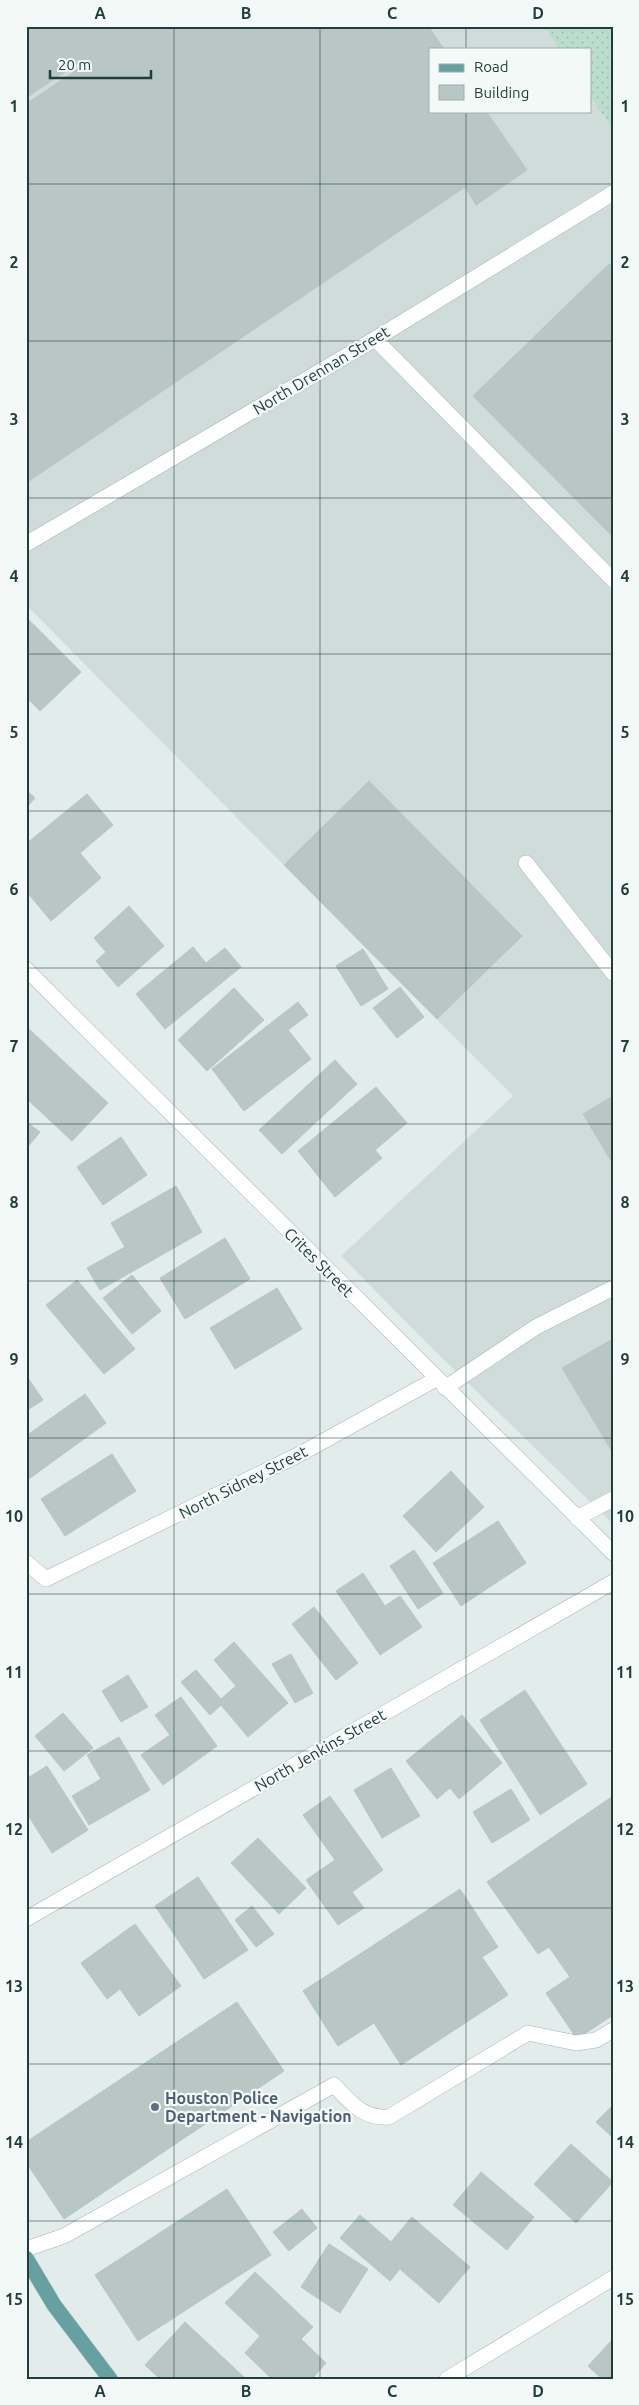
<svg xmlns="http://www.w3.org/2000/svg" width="639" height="2405" viewBox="0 0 639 2405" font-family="Ubuntu,sans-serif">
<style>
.built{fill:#d0dcda}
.park{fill:url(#park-dots)}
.building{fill:#b8c7c4;stroke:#b5c6c3}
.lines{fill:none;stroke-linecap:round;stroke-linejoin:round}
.lane-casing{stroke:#a5b4b3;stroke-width:16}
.street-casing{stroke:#a5b4b3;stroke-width:16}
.primary-casing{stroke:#c1c9c9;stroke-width:16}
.lane{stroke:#fff;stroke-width:15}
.street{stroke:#fff;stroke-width:15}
.primary{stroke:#67a0a1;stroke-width:15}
.grid{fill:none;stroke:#223d3d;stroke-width:1;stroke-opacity:0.55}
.service-dot{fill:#5c6f8a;stroke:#f3f9f7;stroke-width:2}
.labels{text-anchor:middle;stroke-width:4.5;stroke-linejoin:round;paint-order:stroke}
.street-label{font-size:16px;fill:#223d3d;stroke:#f3f9f7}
.service-label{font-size:16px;font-weight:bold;fill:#4e5e75;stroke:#f3f9f7;text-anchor:start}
.neatline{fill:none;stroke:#223d3d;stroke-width:2}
.grid-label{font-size:16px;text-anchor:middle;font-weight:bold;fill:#223d3d}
</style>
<defs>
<pattern id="park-dots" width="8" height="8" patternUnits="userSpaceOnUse" patternTransform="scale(1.25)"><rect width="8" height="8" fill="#bbddce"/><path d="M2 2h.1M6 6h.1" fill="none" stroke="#a0bfb2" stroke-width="1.8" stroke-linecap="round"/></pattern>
</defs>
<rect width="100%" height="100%" fill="#e2ecea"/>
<path class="built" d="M26,26H544L559,49H430V111H590V96L613,130V1524L430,1346L341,1256L513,1096L26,605Z"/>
<path class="park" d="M544,26H613V130L590,96V49H559Z"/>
<path class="building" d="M26,26H428L444,49H430V111H486L527,170L476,205L465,187L26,483V104L84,65L81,61L26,98Z
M609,264L613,268V537L473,396Z
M26,617L81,672L40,711L26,697Z
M369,781L522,936L437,1019L284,865Z
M26,790L35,798L26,808Z
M87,794L113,825L80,853L101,878L51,921L26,891V844Z
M129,906L164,946L118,987L96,961L106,952L94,938Z
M193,947L206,963L225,948L241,967L165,1029L136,994Z
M363,949L388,989L361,1006L336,966Z
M400,987L424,1017L397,1038L373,1008Z
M234,988L264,1020L207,1071L178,1040Z
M298,1002L308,1015L288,1030L311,1059L244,1111L212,1069Z
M29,1029L108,1103L72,1141L26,1098V1031Z
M335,1060L357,1084L282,1154L259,1130Z
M376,1087L407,1123L375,1150L382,1158L335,1197L298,1151Z
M613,1096V1164L583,1114Z
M26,1122L40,1132L26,1149Z
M121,1137L147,1175L103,1205L77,1167Z
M176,1186L202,1232L100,1290L87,1268L125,1247L111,1223Z
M225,1238L250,1279L185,1319L160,1278Z
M132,1275L161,1311L132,1334L103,1298Z
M77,1280L135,1349L104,1374L46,1305Z
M277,1288L302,1329L235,1369L210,1328Z
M613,1339V1453L562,1368Z
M26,1375L43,1400L26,1411Z
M85,1394L106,1423L26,1481V1436Z
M112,1454L136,1491L65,1536L41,1499Z
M451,1471L484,1507L436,1552L403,1516Z
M498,1521L526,1563L461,1606L433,1563Z
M414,1550L443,1593L418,1609L390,1566Z
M363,1573L385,1606L400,1596L422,1627L380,1655L336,1591Z
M314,1607L358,1663L336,1680L292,1624Z
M234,1642L288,1703L248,1737L221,1705L210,1715L181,1682L196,1670L221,1699L236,1686L214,1660Z
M291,1654L313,1693L295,1703L272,1664Z
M128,1675L148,1707L121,1722L102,1691Z
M525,1690L587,1784L540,1815L480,1720Z
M181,1697L217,1746L163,1785L141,1755L170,1735L155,1715Z
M63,1713L93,1748L64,1771L35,1736Z
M462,1715L502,1763L459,1799L450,1788L437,1799L406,1761Z
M119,1737L150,1790L89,1825L72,1796L101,1779L87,1755Z
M47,1766L88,1830L52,1853L26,1812V1779Z
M391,1768L420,1816L382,1838L354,1790Z
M511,1789L530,1820L492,1843L473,1812Z
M330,1796L383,1870L352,1892L364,1908L338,1925L306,1880L335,1860L303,1815Z
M613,1796V2015L577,2039L546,1993L570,1977L549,1947L538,1954L487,1882Z
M258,1838L306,1888L279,1914L231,1863Z
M198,1877L248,1950L204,1979L155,1906Z
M460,1889L498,1947L482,1957L508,1995L401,2065L374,2023L338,2046L303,1991Z
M252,1906L274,1934L256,1947L235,1920Z
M135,1924L181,1986L139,2016L120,1989L107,1999L81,1963Z
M237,2002L284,2071L64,2219L26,2162V2142Z
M613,2105V2138L596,2122Z
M571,2144L613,2182L576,2223L534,2184Z
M481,2172L534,2217L507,2250L453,2205Z
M227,2189L271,2255L138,2341L95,2275Z
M302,2209L317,2228L289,2251L273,2232Z
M360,2215L391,2242L412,2217L470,2267L439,2303L400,2269L390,2281L340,2238Z
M329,2244L368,2269L340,2313L301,2287Z
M255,2272L313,2327L301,2339L326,2363L312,2379H272L245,2353L260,2336L225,2303Z
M185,2322L246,2379H160L145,2365Z
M613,2339V2379H602L588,2366Z"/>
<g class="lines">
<defs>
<path id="lane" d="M375,339L613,580
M526,863L613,973
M445,1388L536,1327L613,1288
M577,1518L613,1499
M26,2249L64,2236L334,2085C351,2103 363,2119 389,2117L528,2033L576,2043L596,2040L613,2030"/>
<path id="street" d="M26,544L375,339L613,193
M26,969L613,1553
M26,1562L46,1579L300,1454L436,1379
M26,1919L613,1582
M447,2379L613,2278"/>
<path id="primary" d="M26,2258L54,2305L110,2379"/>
</defs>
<use href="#lane" class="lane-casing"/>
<use href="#street" class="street-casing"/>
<use href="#primary" class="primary-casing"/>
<use href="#lane" class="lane"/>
<use href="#street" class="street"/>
<use href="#primary" class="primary"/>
</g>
<path class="grid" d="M174,26V2379M320,26V2379M466,26V49M466,111V2379M26,184H613M26,341H613M26,498H613M26,654H613M26,811H613M26,968H613M26,1124H613M26,1281H613M26,1438H613M26,1594H613M26,1751H613M26,1908H613M26,2064H613M26,2221H613"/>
<circle class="service-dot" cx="155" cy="2107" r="5"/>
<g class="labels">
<g class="street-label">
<text transform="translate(321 370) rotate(-31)" y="6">North Drennan Street</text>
<text transform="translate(319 1262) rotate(45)" y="6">Crites Street</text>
<text transform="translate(243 1482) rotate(-27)" y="6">North Sidney Street</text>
<text transform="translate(320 1750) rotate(-30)" y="6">North Jenkins Street</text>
</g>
<g class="service-label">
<text x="165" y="2104">Houston Police<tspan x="165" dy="18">Department - Navigation</tspan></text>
</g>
</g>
<rect width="639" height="2405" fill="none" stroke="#f3f9f7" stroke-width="55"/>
<rect x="429" y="48" width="162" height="65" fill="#f3f9f7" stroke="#9faead"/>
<rect x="439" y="64" width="25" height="8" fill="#67a0a1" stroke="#9faead"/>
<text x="474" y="72" font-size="15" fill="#223d3d">Road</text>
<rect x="439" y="85" width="25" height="15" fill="#b8c7c4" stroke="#9faead"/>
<text x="474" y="98" font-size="15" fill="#223d3d">Building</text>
<path d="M50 70v8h101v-8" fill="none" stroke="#223d3d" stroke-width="2.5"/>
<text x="58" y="70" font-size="15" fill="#223d3d" stroke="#f3f9f7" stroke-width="4" paint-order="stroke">20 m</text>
<rect x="28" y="28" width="584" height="2350" class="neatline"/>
<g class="grid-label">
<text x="100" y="19">A</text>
<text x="246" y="19">B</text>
<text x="392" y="19">C</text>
<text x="538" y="19">D</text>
<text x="14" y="112">1</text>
<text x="625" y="112">1</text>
<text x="14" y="268">2</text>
<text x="625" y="268">2</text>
<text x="14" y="425">3</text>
<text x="625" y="425">3</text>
<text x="14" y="582">4</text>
<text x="625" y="582">4</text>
<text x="14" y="738">5</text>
<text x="625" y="738">5</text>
<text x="14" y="895">6</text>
<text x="625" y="895">6</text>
<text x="14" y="1052">7</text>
<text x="625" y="1052">7</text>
<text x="14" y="1208">8</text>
<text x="625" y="1208">8</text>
<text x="14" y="1365">9</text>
<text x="625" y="1365">9</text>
<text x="14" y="1522">10</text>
<text x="625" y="1522">10</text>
<text x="14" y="1678">11</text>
<text x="625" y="1678">11</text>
<text x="14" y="1835">12</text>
<text x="625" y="1835">12</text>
<text x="14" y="1992">13</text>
<text x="625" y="1992">13</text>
<text x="14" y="2148">14</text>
<text x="625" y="2148">14</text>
<text x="14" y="2305">15</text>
<text x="625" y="2305">15</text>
<text x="100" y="2397">A</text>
<text x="246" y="2397">B</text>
<text x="392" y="2397">C</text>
<text x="538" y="2397">D</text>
</g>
</svg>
